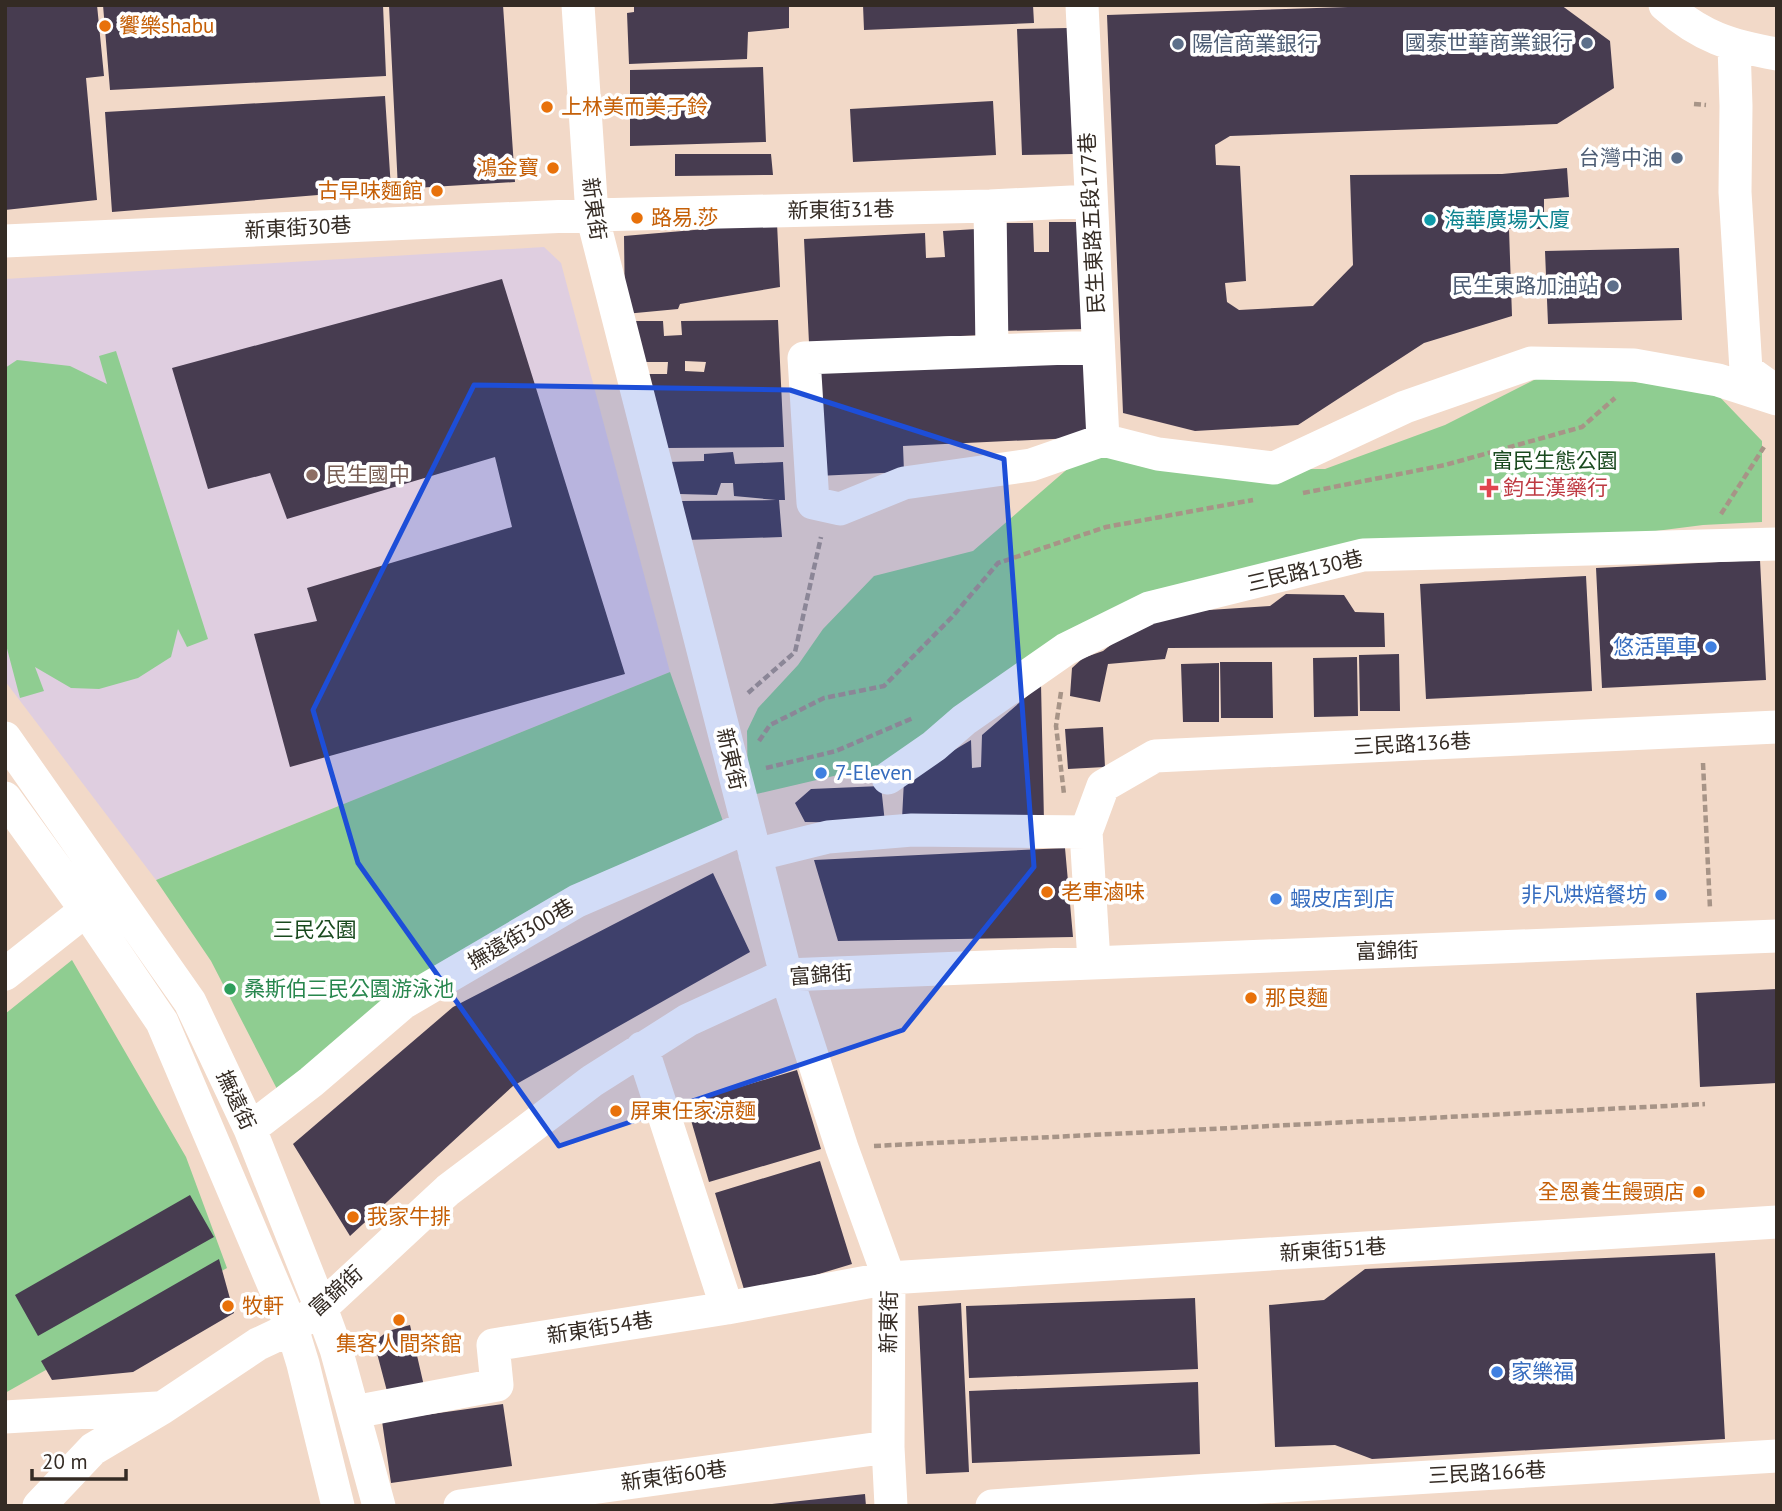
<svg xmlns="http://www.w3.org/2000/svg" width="1782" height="1511" viewBox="0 0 1782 1511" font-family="'PT Sans','Noto Sans TC',sans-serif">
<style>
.education{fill:#dfcee0}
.green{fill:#8fcd91}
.building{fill:#473c50;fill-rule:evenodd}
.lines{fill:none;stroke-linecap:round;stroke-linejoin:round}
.path{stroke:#a79487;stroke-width:4.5;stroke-dasharray:7 3.5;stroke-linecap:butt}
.minor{stroke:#fff;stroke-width:33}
.marked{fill:#1d4ed8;fill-opacity:0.2;stroke:#1d4ed8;stroke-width:5;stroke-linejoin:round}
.food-dot{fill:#e8710a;stroke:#fff;stroke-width:2.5}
.service-dot{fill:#5c6f8a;stroke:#fff;stroke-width:2.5}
.culture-dot{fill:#0f9aa8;stroke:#fff;stroke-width:2.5}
.education-dot{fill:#8d6e63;stroke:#fff;stroke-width:2.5}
.health-dot{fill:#e0444e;stroke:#fff;stroke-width:2.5}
.shop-dot{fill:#3f7fe0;stroke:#fff;stroke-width:2.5}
.leisure-dot{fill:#2e9e5b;stroke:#fff;stroke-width:2.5}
.labels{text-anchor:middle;stroke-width:7;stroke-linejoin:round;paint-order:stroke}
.food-label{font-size:21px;fill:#c56008;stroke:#fff;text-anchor:start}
.service-label{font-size:21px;fill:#4e5e75;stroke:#fff;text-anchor:end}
.street-label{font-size:21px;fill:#342b24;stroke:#fff}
.culture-label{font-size:21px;fill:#0d838f;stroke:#fff;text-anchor:start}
.park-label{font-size:21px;fill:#19491e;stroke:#fff}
.education-label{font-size:21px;fill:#785e54;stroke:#fff;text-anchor:start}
.health-label{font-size:21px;fill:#be3a42;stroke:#fff;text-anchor:start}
.shop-label{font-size:21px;fill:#366cbe;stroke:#fff;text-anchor:start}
.leisure-label{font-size:21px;fill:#27864d;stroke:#fff;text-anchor:start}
</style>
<rect width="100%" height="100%" fill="#f2d9c8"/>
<path class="education" d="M544,247L561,263L670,672L156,880L5,681V279Z"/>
<path class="green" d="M116,351L208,639L187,647L178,629L171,657L138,678L99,689L71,688L35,667L44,691L20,698L5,641V368L17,360L70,366L107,384L99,356Z
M1538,378L1636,382L1714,391L1762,441V522L1703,525L1176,592L904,764L838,775L748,796L747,731L758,708L798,665L823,629L874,576L973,551L1087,452L1156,470L1325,469L1445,425Z
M670,672L724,824L277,1089L211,961L156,880Z
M72,960L186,1157L227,1268L5,1393V1014Z"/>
<path class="building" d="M5,5H97L104,76L86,78L97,200L5,210Z
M103,5H383L386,76L110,90Z
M389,5H503L515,182L398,189Z
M634,5H789V28L748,32L747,59L629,64L627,13L634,12Z
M863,5H1033L1034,23L864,30Z
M1410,5H1561L1610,41L1614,88L1557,124L1230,136L1215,145L1216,165L1240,166L1246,281L1225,283L1227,302L1239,310L1313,306L1353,265L1350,175L1502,174L1567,168L1569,197L1544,199V229H1509L1512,316L1424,343L1298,425L1195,431L1123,413L1107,15Z
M1068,28L1073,154L1022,155L1017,29Z
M763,67L766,142L630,146V70Z
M385,96L391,189L112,212L105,112Z
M993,101L996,155L853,162L850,109Z
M675,154H771L773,175L675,176Z
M1049,222H1084L1085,329L1002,331L1001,223H1033L1034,252H1049Z
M777,223L780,287L680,304L678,309L625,314L624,236Z
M977,229L982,335L809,343L804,239L925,233L926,258L945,257L943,231Z
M1679,248L1682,320L1548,324L1545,251Z
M502,279L625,674L290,767L254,634L317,621L307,588L512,527L495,457L287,519L270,473L208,489L172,368Z
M778,320L784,447L665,448L647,374H667L668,362H636L635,321H663L664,336L682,335L681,321ZM685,361L706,362L704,372L685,371Z
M1091,354L1095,437L903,446L904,472L817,476L812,367Z
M733,452L735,464L783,462L785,500H779L782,537L686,540L682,501L776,500L734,496L733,483H721L717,495L679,494L668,462L704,461V454Z
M1760,560L1766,680L1602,688L1596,568Z
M1586,576L1592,691L1426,699L1420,584Z
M1286,594L1344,595L1355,612L1384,613L1385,647L1168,648L1165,659L1108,664L1100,702L1070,696L1072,668L1083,658L1103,651L1122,636L1163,613L1270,606Z
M1399,654L1400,711H1360L1359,655Z
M1357,657L1358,716L1314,717L1313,658Z
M1220,662H1272L1273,718H1221Z
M1219,663V722H1183L1181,664Z
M1041,684L1044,821L902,819L904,780L971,740L972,768L981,767L982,735Z
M1103,727L1105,767L1068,769L1065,729Z
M881,786L885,823L805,822L795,803L811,789Z
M1065,848L1073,937L838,941L814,860Z
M713,873L750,952L513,1086L350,1236L293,1144L453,1007Z
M1777,989V1083L1700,1087L1696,993Z
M797,1070L821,1149L709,1182L686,1103Z
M820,1161L852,1264L746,1296L715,1193Z
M190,1195L214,1237L38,1336L15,1295Z
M1715,1253L1725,1439L1372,1459L1335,1445L1275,1447L1269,1305L1324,1300L1365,1269Z
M219,1259L234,1313L133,1372L52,1380L41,1361Z
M1195,1298L1198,1369L969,1378L966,1306Z
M961,1303L969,1472L926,1474L918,1306Z
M410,1325L424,1386L388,1395L374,1342L388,1331Z
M1198,1382L1200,1454L972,1463L969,1391Z
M503,1404L512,1466L391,1483L382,1421Z
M865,1494L866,1506H773L772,1504Z"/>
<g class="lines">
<path class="path" d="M1694,104L1706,105
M1303,493L1445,465L1582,427L1615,398
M1721,514L1764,447
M1061,692L1056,726L1064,794
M748,693L795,652L821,537
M759,741L770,725L824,698L884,686L952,617L998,563L1106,527L1253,500
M1703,763L1710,908
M766,768L836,751L913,718
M874,1146L1705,1104"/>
<path class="minor" d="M578,5L592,215L786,975L842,1148L889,1278L888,1447L891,1506
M1082,5L1103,440
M1665,5C1701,37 1731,46 1777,54
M1734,46L1736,106L1735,192L1746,370L1777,392
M990,206L992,351
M5,241L592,215L990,206L1091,201
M1098,347L804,358L813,503L840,509L904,483L1031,465L1103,440
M1103,440L1158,454L1274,468L1405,407L1531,363L1634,365L1718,380L1777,399
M5,738L190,1002L250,1129L321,1308L336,1349L379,1506
M888,778L934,746L964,720L1066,649L1149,608L1363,555L1777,544
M5,798L86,910L162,1022L292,1328L303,1364L338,1506
M755,855L828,837L912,830L1086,832
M1094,962L1086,832L1103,786L1155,756L1777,727
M5,974L86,910
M642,1048L727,1308
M250,1129L311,1082L403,1003L577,901L748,827
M354,1412L497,1385L493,1345L727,1308L889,1278L1777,1222
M5,1417L157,1408
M39,1506L93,1449L162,1408L258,1344L292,1328L321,1308L448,1190L592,1081L688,1020L786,975L1777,936
M460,1506L888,1447
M992,1506L1198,1491L1777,1456"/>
</g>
<path class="marked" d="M474,385L790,390L1004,459L1034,867L903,1030L559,1146L358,863L313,710Z"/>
<g class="food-dot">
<circle cx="105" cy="26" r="7"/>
<circle cx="547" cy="107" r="7"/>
<circle cx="553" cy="168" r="7"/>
<circle cx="437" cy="191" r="7"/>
<circle cx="637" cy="218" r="7"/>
<circle cx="1047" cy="892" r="7"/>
<circle cx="1251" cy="998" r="7"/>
<circle cx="616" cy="1111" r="7"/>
<circle cx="1699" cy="1192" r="7"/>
<circle cx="353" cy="1217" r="7"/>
<circle cx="228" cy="1306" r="7"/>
<circle cx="399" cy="1320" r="7"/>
</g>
<g class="service-dot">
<circle cx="1587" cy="43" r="7"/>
<circle cx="1178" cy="44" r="7"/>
<circle cx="1677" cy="158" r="7"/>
<circle cx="1613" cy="286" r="7"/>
</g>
<circle class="culture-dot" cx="1430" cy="220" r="7"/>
<circle class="education-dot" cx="312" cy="475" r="7"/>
<path class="health-dot" d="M1485.5 477.5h7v7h7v7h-7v7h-7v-7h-7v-7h7z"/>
<g class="shop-dot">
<circle cx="1711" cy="647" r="7"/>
<circle cx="821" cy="773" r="7"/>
<circle cx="1661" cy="895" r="7"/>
<circle cx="1276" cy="899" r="7"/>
<circle cx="1497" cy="1372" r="7"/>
</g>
<circle class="leisure-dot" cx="230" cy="989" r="7"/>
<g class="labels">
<g class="food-label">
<text x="119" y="33">饗樂shabu</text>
<text x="561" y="114">上林美而美子鈴</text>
<text x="539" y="175" text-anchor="end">鴻金寶</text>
<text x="423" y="198" text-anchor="end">古早味麵館</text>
<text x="651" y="225">路易.莎</text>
<text x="1061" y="899">老車滷味</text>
<text x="1265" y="1005">那良麵</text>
<text x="630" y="1118">屏東任家涼麵</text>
<text x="1685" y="1199" text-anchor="end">全恩養生饅頭店</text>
<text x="367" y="1224">我家牛排</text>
<text x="242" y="1313">牧軒</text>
<text x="399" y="1351" text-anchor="middle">集客人間茶館</text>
</g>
<g class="service-label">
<text x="1573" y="50">國泰世華商業銀行</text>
<text x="1192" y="51" text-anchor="start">陽信商業銀行</text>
<text x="1663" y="165">台灣中油</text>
<text x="1599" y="293">民生東路加油站</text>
</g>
<g class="street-label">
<text transform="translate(594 209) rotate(82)" y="7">新東街</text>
<text transform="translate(841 210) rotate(-1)" y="7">新東街31巷</text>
<text transform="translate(1092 223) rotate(-93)" y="7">民生東路五段177巷</text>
<text transform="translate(298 228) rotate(-3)" y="7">新東街30巷</text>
<text transform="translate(1305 571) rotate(-13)" y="7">三民路130巷</text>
<text transform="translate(1412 744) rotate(-3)" y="7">三民路136巷</text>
<text transform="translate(731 759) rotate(77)" y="7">新東街</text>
<text transform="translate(521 934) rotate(-30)" y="7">撫遠街300巷</text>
<text transform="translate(1387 951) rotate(-2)" y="7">富錦街</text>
<text transform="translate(821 975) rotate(-4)" y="7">富錦街</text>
<text transform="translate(236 1100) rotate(65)" y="7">撫遠街</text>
<text transform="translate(1333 1250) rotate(-4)" y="7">新東街51巷</text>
<text transform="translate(336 1291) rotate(-42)" y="7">富錦街</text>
<text transform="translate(889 1322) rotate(-89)" y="7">新東街</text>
<text transform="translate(600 1328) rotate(-9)" y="7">新東街54巷</text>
<text transform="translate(1487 1473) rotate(-3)" y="7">三民路166巷</text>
<text transform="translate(674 1476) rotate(-8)" y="7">新東街60巷</text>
</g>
<g class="culture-label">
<text x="1444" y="227">海華廣場大廈</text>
</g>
<g class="park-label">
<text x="1555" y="468">富民生態公園</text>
<text x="315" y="937">三民公園</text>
</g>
<g class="education-label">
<text x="326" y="482">民生國中</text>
</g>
<g class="health-label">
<text x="1503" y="495">鈞生漢藥行</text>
</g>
<g class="shop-label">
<text x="1697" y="654" text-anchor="end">悠活單車</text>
<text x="835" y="780">7-Eleven</text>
<text x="1647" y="902" text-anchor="end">非凡烘焙餐坊</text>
<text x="1290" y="906">蝦皮店到店</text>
<text x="1511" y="1379">家樂福</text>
</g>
<g class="leisure-label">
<text x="244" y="996">桑斯伯三民公園游泳池</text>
</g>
</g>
<rect width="1782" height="1511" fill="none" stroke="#342b24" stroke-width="14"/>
<path d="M32 1469v10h94v-10" fill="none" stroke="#342b24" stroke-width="3.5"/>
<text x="42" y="1469" font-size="21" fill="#342b24" stroke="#ffffff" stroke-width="5" paint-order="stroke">20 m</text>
</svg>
